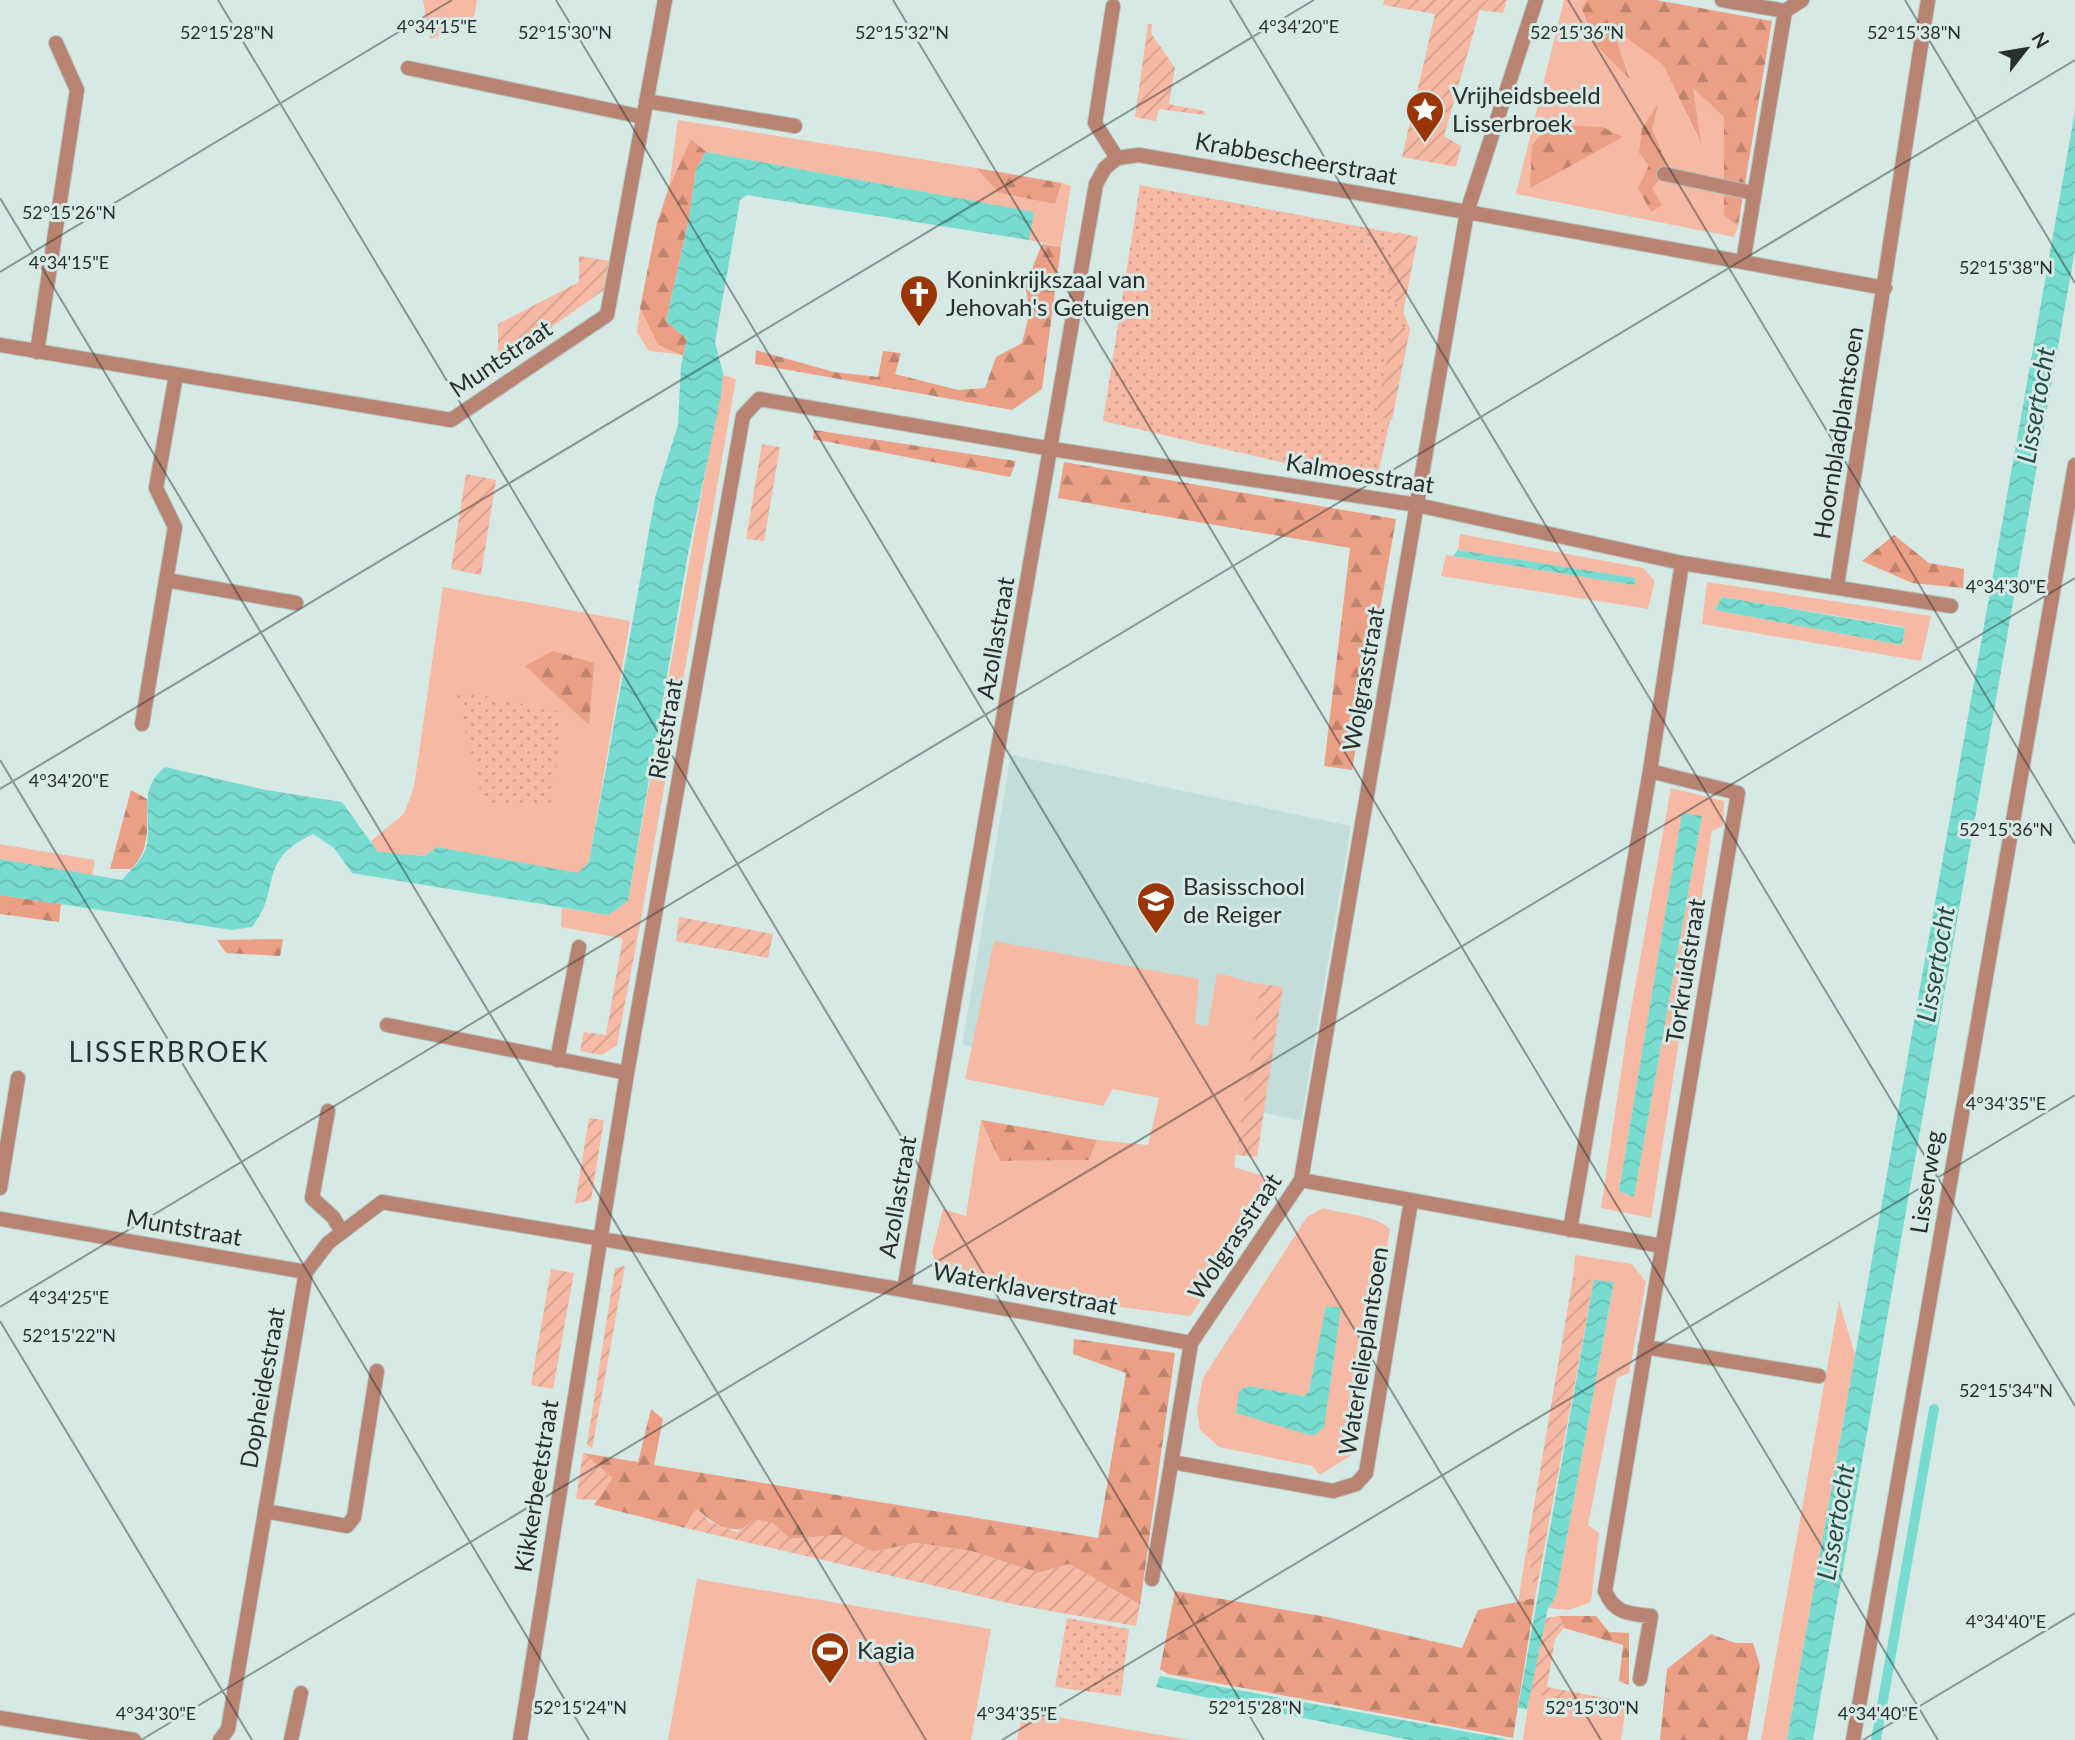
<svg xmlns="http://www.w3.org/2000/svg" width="2075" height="1740" viewBox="0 0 2075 1740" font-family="Lato,sans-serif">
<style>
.built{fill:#c3deda}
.grass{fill:#f6b9a3;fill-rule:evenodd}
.forest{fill:url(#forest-firs)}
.park{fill:url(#park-dots)}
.garden{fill:url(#garden-furrows)}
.water{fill:url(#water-waves)}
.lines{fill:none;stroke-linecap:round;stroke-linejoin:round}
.stream{stroke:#77dccf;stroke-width:10}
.pedestrian-casing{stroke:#b3c4c0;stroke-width:16}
.minor-casing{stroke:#b3c4c0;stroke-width:16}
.tertiary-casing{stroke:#b3c4c0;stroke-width:16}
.pedestrian{stroke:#b88371;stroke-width:14}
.minor{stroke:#b88371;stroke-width:14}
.tertiary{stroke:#b88371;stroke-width:14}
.ticks{fill:none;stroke:#282f2e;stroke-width:2;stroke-opacity:0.45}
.labels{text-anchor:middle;stroke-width:6;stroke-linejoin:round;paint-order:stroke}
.poi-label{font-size:24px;fill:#282f2e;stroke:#d6e9e5;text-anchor:start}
.street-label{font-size:24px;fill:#282f2e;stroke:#d6e9e5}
.water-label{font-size:26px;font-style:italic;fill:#214e49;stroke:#d6e9e5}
.quarter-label{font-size:28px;letter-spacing:2px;fill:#243331;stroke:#d6e9e5}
.ticks-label{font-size:18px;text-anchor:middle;fill:#282f2e;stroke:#d6e9e5;stroke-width:6;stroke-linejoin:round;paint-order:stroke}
</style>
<defs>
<pattern id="forest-firs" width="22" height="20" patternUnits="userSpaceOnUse" patternTransform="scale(1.75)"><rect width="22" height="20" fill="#eba085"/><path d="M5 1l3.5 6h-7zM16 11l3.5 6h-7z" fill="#be836d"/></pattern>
<pattern id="park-dots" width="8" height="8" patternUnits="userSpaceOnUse" patternTransform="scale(1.75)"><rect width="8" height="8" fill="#f6b9a3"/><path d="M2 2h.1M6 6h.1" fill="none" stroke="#d39f8d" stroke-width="1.8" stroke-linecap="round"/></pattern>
<pattern id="garden-furrows" width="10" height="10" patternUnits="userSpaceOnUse" patternTransform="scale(1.75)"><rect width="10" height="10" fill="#f6b9a3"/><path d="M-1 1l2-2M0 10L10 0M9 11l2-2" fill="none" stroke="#d39f8d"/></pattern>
<pattern id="water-waves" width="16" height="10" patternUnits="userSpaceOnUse" patternTransform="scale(1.75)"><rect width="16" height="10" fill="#77dccf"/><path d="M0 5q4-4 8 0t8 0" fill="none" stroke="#67bdb2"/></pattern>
</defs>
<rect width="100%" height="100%" fill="#d6e9e5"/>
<path class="built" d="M1011,755L1351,826L1301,1121L962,1045Z"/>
<path class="grass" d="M423,0H477L473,24L430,39Z
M1564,0H1587L1582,9L1630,77L1611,26L1663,65L1699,140L1692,87L1724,117V215L1738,226L1734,237L1516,194Z
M678,120L976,168L999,193L1055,204L1062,183L1071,186L1061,247L1029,240L1033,212L706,152L691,139L669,187Z
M640,308L658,345L678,354L649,351L637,333Z
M723,375L736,379L637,941L561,927L562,908L608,915L628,901Z
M1460,534L1643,568L1655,581L1648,609L1441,576L1446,555L1634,585L1635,578L1458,550Z
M1707,582L1931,616L1921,661L1702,624ZM1722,597L1905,627L1902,645L1715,610Z
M443,587L630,621L589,862L578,874L437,847L426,856L378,852L371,841L404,814L414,787Z
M1671,788L1724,801L1723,826L1712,831L1651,1218L1601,1208L1627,1032ZM1682,814L1702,816L1634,1197L1619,1191Z
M0,844L95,860L92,877L0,859Z
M994,941L1199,979L1195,1024L1208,1026L1217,973L1262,985L1234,1167L1283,1182L1190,1316L1042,1297L938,1269L932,1253L943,1209L966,1216L981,1120L1000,1161L1089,1160L1097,1140L1148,1145L1159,1098L1113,1089L1103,1106L965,1079Z
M1323,1208C1345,1215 1374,1214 1390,1229L1359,1420L1353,1442L1358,1451L1320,1475L1312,1466L1219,1447L1200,1430L1197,1410L1203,1378L1307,1217ZM1326,1306L1340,1308L1331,1381L1312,1436L1248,1386L1304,1396L1309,1391Z
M1575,1255L1632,1264L1646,1282L1629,1373L1617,1378L1588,1525L1599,1533L1591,1602L1569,1610L1548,1608L1556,1596L1614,1283L1573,1277Z
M1839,1301L1855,1355L1787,1740H1761Z
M1527,1547L1535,1598L1518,1602Z
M697,1579L991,1629L971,1740H668Z
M1530,1693L1625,1713L1621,1740H1523Z
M1023,1711L1189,1740H1017Z"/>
<path class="forest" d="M1587,0H1656L1772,21L1738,226L1724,215V117L1693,88L1701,143L1663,65L1612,27L1630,79L1596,45L1582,9Z
M1658,104L1652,129L1669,170L1652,188L1662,205L1651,212L1638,188L1649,165L1639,153L1642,128Z
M1550,124L1602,127L1623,137L1530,188L1532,145Z
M691,139L706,152L696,170L689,219L666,321L687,339L683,356L658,345L640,308L657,223L669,187Z
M976,168L1062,183L1055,204L999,193Z
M1042,244L1061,247L1042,389L1012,410L755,364L756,350L834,372L878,377L883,351L901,353L895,374L958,390L985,388L996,357L1022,343L1030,311L1025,286Z
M814,430L1016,461L1010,477L813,439Z
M1064,462L1396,519L1352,770L1324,766L1350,548L1058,498Z
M1894,535L1929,563L1964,569L1963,588L1912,583L1862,561Z
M553,651L594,663L589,725L525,666Z
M131,790L147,799C147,825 151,850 131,869H110Z
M0,895L61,904L59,922L0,914Z
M283,939L280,956L226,953L217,940Z
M981,1120L1097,1140L1089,1160L1000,1161Z
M1074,1339L1175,1353L1140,1605L1069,1564L1039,1573L971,1551L915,1543L873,1552L840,1535L790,1539L772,1523C737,1532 724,1535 696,1508L685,1528L594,1505L612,1478L583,1453L638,1462L651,1409L663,1419L654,1465L1098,1538L1126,1373L1073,1354Z
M1175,1591L1327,1617L1462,1648L1478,1610L1535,1598L1513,1738L1168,1674L1160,1669Z
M1559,1616H1596L1609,1632L1629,1633V1685L1619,1681L1623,1645L1564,1628Z
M1711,1634L1735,1643H1753L1760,1665L1747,1740H1660L1667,1669Z"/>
<path class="park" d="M1140,185L1415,237L1403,312L1410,329L1376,484L1103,421Z
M456,690L561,712L553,806L483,802Z
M1067,1618L1129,1629L1121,1696L1055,1687Z"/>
<path class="garden" d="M1384,0H1507L1503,13L1480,10L1444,136L1461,146L1456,167L1402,157L1435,14L1383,5Z
M1148,24H1152L1151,33L1175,68L1169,104L1204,111L1205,115L1159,109L1156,121L1135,117Z
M1397,232L1418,237L1403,313L1386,290Z
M579,256L610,261L604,290L498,365V324L579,282Z
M1393,325L1410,329L1392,420L1376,417Z
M762,444L780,447L764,541L746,539Z
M466,474L496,480L481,575L451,569Z
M679,917L773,934L768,958L676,941Z
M623,937L637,941L617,1045L602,1055L580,1051L584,1032L606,1035Z
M1261,984L1283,987L1257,1157L1236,1155Z
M589,1118L604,1120L591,1200L575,1204Z
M625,1266L592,1449L587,1444L615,1268Z
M551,1269L574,1273L553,1389L531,1385Z
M1573,1277L1594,1280L1535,1598L1527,1547Z
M583,1453L612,1478L597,1500L576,1499Z
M696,1508L710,1522L737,1532L755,1519L772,1523L790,1539L840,1535L873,1552L914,1543L971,1551L1039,1573L1069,1564L1140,1605L1136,1626L1017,1605L685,1528Z
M1559,1616L1564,1628L1555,1639L1547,1687L1626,1702L1625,1713L1530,1693L1546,1618Z"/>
<path class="water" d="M2075,111V250L1813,1740H1787Z
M706,152L1034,212L1029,240L747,195L740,200L715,342L723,373L721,396L688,554L628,901L608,915L352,873L334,848L313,834C255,861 283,889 252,927L232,930L0,895V859L122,880C131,869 144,859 147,844C152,813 137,790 165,767L266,790L342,802L378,852L425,856L437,847L578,873L589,862L655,498L678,425L681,365L687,339L666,321L689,219L696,170Z
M1458,550L1636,578L1634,585L1453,556Z
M1722,597L1905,628L1902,645L1715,610Z
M1682,813L1702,816L1634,1197L1619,1191Z
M1594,1280L1614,1282L1556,1596L1548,1608L1527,1709L1518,1708Z
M1326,1306L1341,1308L1324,1428L1313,1436L1236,1413L1239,1391L1248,1386L1304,1396L1309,1391Z
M1160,1676L1501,1738L1508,1740H1409L1156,1687Z"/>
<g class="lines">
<path class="stream" d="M1876,1740L1934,1409"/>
<defs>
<path id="pedestrian" d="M1117,158L1139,155L1467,212
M1645,1347L1819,1376"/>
<path id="minor" d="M1722,0L1785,11L1743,262
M1785,11L1802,0
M408,68L643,117
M646,101L795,126
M1664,174L1753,193
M1467,212L1885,288
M0,345L451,420L607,315L665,0
M37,352L77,90L56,43
M166,580L296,603
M1837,586L1928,0
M142,724L175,527L156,488L176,375
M387,1025L627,1073
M557,1060L579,947
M328,1111L312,1198L333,1217L342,1232
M1301,1180L1662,1246
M0,1188L18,1078
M0,1219L306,1272L328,1243L382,1202L904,1290L1191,1343
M1570,1230L1650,771L1682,563
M904,1290L1096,184L1105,168L1117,158L1095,123L1113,6
M1172,1462L1333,1491L1356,1484L1366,1473L1411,1201
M265,1511L347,1526L354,1517L377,1371
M1152,1579L1191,1343L1301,1180L1467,212L1536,0
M1640,1679L1651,1616C1628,1614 1614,1613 1605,1591L1738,793L1650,771
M0,1718L134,1740
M220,1740L228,1729L306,1272
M291,1740L301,1693
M520,1740L627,1073L743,416L759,399L1052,449L1417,505L1682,563L1951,606"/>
<path id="tertiary" d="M1853,1740L2075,465"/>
</defs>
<use href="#pedestrian" class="pedestrian-casing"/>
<use href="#minor" class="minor-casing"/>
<use href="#tertiary" class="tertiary-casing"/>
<use href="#pedestrian" class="pedestrian"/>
<use href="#minor" class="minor"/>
<use href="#tertiary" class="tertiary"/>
</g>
<path class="ticks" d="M218,0L1264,1740M556,0L1601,1740M893,0L1938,1740M1230,0L2075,1406M1568,0L2075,844M1905,0L2075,283M0,198L926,1740M0,272L452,0M0,760L589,1740M0,789L1314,0M0,1307L2075,60M0,1321L252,1740M141,1740L2075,578M1002,1740L2075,1095M1863,1740L2075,1613"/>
<defs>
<symbol id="sight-pin" viewBox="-11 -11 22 30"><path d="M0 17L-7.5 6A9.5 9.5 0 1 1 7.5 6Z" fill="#9a3505" stroke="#d6e9e5"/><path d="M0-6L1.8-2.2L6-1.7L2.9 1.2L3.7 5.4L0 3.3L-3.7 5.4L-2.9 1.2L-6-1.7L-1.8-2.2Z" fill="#fff"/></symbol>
<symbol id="church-pin" viewBox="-11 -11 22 30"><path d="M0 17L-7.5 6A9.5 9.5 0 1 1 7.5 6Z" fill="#9a3505" stroke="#d6e9e5"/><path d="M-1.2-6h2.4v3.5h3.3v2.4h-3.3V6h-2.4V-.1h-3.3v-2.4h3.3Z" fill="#fff"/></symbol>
<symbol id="school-pin" viewBox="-11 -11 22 30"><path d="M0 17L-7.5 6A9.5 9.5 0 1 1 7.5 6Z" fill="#9a3505" stroke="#d6e9e5"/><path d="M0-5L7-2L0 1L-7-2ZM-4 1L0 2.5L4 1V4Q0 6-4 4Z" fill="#fff"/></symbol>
<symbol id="stadium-pin" viewBox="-11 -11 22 30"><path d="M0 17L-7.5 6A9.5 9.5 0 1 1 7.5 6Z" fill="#9a3505" stroke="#d6e9e5"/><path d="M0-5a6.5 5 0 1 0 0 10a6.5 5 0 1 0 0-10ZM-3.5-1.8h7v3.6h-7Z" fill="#fff"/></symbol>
</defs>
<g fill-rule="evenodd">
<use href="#sight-pin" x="1403" y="88" width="44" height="60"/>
<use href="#church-pin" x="897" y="272" width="44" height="60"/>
<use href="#school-pin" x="1134" y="879" width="44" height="60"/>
<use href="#stadium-pin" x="808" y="1629" width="44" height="60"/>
</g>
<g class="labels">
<g class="poi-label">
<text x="1452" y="104">Vrijheidsbeeld<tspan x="1452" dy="28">Lisserbroek</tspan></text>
<text x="946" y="288">Koninkrijkszaal van<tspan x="946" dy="28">Jehovah's Getuigen</tspan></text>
<text x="1183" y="895">Basisschool<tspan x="1183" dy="28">de Reiger</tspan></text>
<text x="857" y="1659">Kagia</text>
</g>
<g class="street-label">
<text transform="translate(1296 159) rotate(10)" y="8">Krabbescheerstraat</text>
<text transform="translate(501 359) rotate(-34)" y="8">Muntstraat</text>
<text transform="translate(1839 433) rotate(-81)" y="8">Hoornbladplantsoen</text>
<text transform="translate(1360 474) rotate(9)" y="8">Kalmoesstraat</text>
<text transform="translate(996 638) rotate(-80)" y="8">Azollastraat</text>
<text transform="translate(1364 679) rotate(-80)" y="8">Wolgrasstraat</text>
<text transform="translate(666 729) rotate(-80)" y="8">Rietstraat</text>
<text transform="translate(1686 971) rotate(-81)" y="8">Torkruidstraat</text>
<text transform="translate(1927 1182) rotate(-81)" y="8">Lisserweg</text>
<text transform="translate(898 1197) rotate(-80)" y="8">Azollastraat</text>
<text transform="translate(184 1228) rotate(10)" y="8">Muntstraat</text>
<text transform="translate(1235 1237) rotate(-56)" y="8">Wolgrasstraat</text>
<text transform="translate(1025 1289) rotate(11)" y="8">Waterklaverstraat</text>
<text transform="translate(1364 1351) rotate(-81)" y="8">Waterlelieplantsoen</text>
<text transform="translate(263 1388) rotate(-80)" y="8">Dopheidestraat</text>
<text transform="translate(537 1486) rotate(-81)" y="8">Kikkerbeetstraat</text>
</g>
<g class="water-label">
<text transform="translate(2036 405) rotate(-80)" y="9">Lissertocht</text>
<text transform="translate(1936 964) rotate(-80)" y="9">Lissertocht</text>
<text transform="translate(1836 1522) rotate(-80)" y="9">Lissertocht</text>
</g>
<g class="quarter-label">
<text x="169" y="1062">LISSERBROEK</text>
</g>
</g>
<g class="ticks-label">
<text x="437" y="33">4°34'15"E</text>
<text x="1299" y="33">4°34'20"E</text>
<text x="1914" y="39">52°15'38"N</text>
<text x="227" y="39">52°15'28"N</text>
<text x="565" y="39">52°15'30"N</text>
<text x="902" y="39">52°15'32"N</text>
<text x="1577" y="39">52°15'36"N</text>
<text x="69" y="219">52°15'26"N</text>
<text x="69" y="269">4°34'15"E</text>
<text x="2006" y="274">52°15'38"N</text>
<text x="2006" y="593">4°34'30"E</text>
<text x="69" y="787">4°34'20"E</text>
<text x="2006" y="836">52°15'36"N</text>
<text x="2006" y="1110">4°34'35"E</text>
<text x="69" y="1304">4°34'25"E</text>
<text x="69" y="1342">52°15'22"N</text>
<text x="2006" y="1397">52°15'34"N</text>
<text x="2006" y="1628">4°34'40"E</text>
<text x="580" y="1714">52°15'24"N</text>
<text x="1255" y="1714">52°15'28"N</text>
<text x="1592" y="1714">52°15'30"N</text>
<text x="156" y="1720">4°34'30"E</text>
<text x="1017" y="1720">4°34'35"E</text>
<text x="1878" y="1720">4°34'40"E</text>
</g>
<g transform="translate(2026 49) rotate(59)" stroke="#d6e9e5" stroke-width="5" paint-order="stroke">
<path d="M0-5L12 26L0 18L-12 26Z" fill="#282f2e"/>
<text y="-10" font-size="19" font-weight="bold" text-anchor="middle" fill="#282f2e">N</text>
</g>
</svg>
